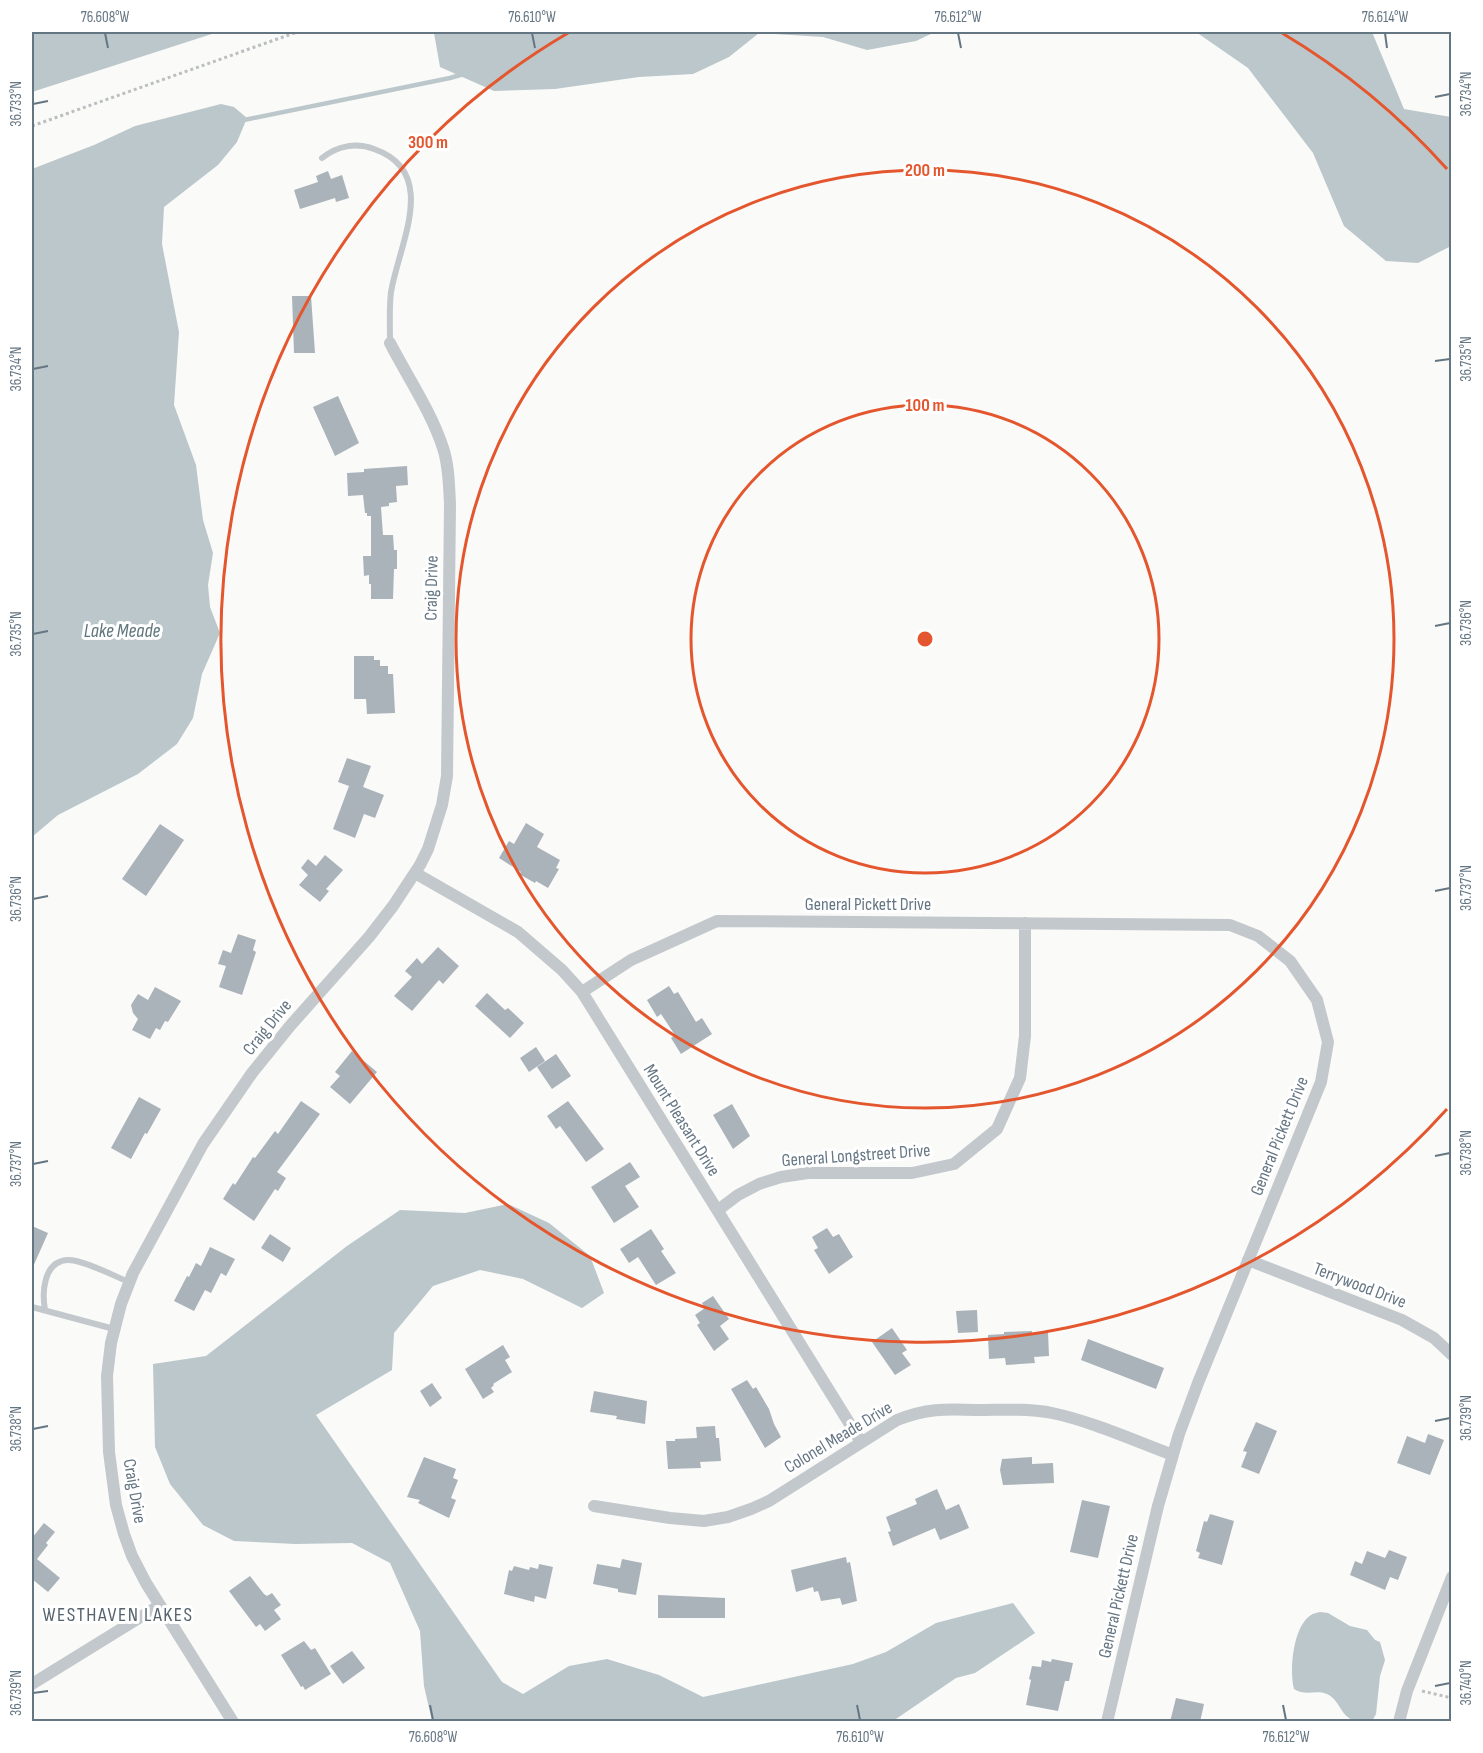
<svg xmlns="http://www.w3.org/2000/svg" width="1483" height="1753" viewBox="0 0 1483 1753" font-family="'Sofia Sans Condensed',sans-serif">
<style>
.water{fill:#bbc7cb}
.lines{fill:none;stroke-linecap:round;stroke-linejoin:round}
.stream{stroke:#bbc7cb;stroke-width:4.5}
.building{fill:#aab3b9}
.path{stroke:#bbbfc2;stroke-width:3;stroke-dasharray:3 3;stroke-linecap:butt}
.service{stroke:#c3c8cc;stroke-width:6}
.minor{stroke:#c3c8cc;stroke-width:12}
.ticks{fill:none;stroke:#657683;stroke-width:2}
.ring{fill:none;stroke:#e4572e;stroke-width:3}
.labels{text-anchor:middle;stroke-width:6;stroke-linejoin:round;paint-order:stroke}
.street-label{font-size:18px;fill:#657683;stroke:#fff}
.water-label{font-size:20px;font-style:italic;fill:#60757c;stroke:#fff}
.neighbourhood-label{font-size:20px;letter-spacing:1.5px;fill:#57646e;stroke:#fff}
.centre{fill:#e4572e;stroke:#fff;stroke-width:3}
.ring-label{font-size:18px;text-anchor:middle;font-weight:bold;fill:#e4572e;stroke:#fff;stroke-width:6;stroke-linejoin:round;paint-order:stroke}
.neatline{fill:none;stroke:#657683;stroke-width:2}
.ticks-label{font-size:15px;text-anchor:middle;fill:#657683}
</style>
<rect width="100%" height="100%" fill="#fafaf8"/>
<path class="water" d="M32,32H218L32,92Z
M435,32H935L916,41L867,50L823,37L759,33L729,57L693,74L639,77L555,89L494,91L440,67L434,33Z
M1196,32H1372L1404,109L1451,117V246L1418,263L1386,261L1344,226L1313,153L1248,68Z
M221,104L234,107L247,118L237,142L218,165L164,207L162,244L179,332L174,405L196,465L203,520L213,553L208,585L210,607L220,633L202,674L193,718L177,744L138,774L58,815L32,837V169L94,145L135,126Z
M508,1204L549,1223L590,1256L604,1293L582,1308L523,1279L480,1270L433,1286L394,1333L392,1370L316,1415L502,1682L523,1694L569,1666L607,1659L659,1675L703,1697L853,1664L886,1652L936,1623L1013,1603L1035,1633L975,1673L956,1678L893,1721H432L424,1686L420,1631L390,1563L352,1543L295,1544L234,1541L203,1525L170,1484L155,1447L153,1364L206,1356L347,1246L400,1210L465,1213Z
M1320,1612L1328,1613L1350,1626L1367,1630L1375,1640L1380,1642L1385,1660L1380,1676L1376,1714L1372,1721C1366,1722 1359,1723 1353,1720C1340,1715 1340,1700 1327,1694C1315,1689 1307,1697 1294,1689C1289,1671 1293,1626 1311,1615C1314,1613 1317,1613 1320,1612Z"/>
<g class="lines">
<path class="stream" d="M244,120L450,78L464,74"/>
</g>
<path class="building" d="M328,171L331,179L342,175L349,198L336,202L335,198L300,209L294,190L318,182L316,176Z
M292,296H311L315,353H294Z
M338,396L359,443L335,456L313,407Z
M407,466L408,485L396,486L397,502L389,503V506L381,507L383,535H393L394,550H397V569H394L393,599H371V584H369V575L364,576L363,556H371V516H367V513H365L363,495L348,496L347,473L364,472V469Z
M354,656H374V660H380V666H388V674H393L395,713L367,714L366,699H354Z
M347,758L371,766L363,787L384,795L375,818L364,814L355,838L333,829L349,786L338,782Z
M526,823L544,834L537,847L560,860L556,868L559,869L548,888L536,881L535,883L519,874L521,872L499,858L509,841L514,844Z
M160,824L184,840L146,896L122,879Z
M325,855L343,870L326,889L329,891L320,902L299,885L308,875L301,868L308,859L316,866Z
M238,934L256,940L253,950L256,952L242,995L219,987L226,966L218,964L223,950L231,953Z
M438,947L459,966L443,984L439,980L412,1011L394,996L412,977L405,971L417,958L422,964Z
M669,986L674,994L678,992L696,1022L702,1018L712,1034L681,1054L671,1038L675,1035L661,1014L657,1017L647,1000Z
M155,987L181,1001L168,1022L165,1021L160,1030L156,1028L150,1039L132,1030L138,1019L133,1013L131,1005L138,994L148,1000Z
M487,993L505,1010L508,1008L524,1023L510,1038L475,1006Z
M536,1047L545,1061L529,1072L520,1058Z
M352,1051L377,1072L350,1104L330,1087L340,1076L335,1072Z
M556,1054L571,1076L552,1089L537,1067Z
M139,1097L161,1109L147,1134L145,1133L131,1159L111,1148Z
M301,1101L320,1114L277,1172L286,1178L278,1191L275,1189L254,1221L223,1199L233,1183L235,1185L253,1157L255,1158L275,1131L278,1134Z
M568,1101L604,1149L586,1162L560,1126L556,1129L547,1116Z
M732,1104L750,1136L733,1149L713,1115Z
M630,1162L640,1177L625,1186L639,1207L614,1223L591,1187Z
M32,1226L48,1233L32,1269Z
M827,1228L833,1237L839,1234L853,1257L829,1274L814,1250L818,1248L812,1237Z
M651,1229L664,1249L661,1251L676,1273L656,1285L638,1257L629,1263L620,1249Z
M270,1234L291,1248L283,1262L261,1248Z
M210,1247L235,1259L226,1276L221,1273L211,1293L205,1290L194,1311L174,1301L187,1276L189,1277L196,1263L201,1266Z
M713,1296L729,1319L720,1326L729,1339L714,1351L697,1325L700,1323L695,1315L705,1308L702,1303Z
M977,1310L978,1332L958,1333L956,1311Z
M892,1328L907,1350L902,1353L911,1365L895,1375L872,1342Z
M1032,1331V1333L1048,1332L1049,1356L1034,1357L1035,1363L1006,1365L1005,1358L989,1359L988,1335L1004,1334V1332Z
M1088,1339L1164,1368L1156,1389L1081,1360Z
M503,1345L510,1357L505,1360L512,1372L493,1384L494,1385L491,1388L494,1392L483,1399L465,1369Z
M747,1380L753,1389L756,1387L769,1409L774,1424L781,1437L765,1448L731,1389Z
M432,1383L442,1398L430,1407L420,1391Z
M594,1391L647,1401L645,1424L616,1419L617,1416L590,1412Z
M1256,1422L1277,1431L1259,1474L1241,1467L1247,1452L1243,1451Z
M715,1426L716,1438H719L721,1461L700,1462L701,1468L668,1469L666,1441H675V1439L697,1438L696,1427Z
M1428,1434L1444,1440L1430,1475L1397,1463L1407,1436L1425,1443Z
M424,1457L456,1469L453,1478L458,1480L451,1498L456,1500L449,1518L418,1503L420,1500L407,1497Z
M1032,1457V1464L1053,1463L1054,1483L1003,1485L1000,1470L1002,1459Z
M937,1489L946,1510L959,1504L969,1528L940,1540L935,1528L893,1546L888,1532L891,1531L886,1517L917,1504L915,1499Z
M1082,1500L1110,1506L1098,1558L1070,1552Z
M1210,1514L1234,1521L1222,1565L1198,1558L1200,1553L1196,1551L1204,1521L1207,1522Z
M44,1523L55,1532L46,1543L48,1545L37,1559L60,1578L48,1592L32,1579V1538Z
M1389,1550L1407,1557L1398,1580L1390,1577L1385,1590L1350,1575L1355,1561L1362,1564L1367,1551L1385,1558Z
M846,1557L847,1563L850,1562L857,1601L842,1605L840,1598L821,1601L818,1591L814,1592L813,1587L796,1592L791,1570Z
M622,1559L642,1563L636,1595L618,1592V1589L593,1584L597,1564L620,1568Z
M539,1564L553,1567L546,1599L535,1596L534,1602L504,1594L509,1570L512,1571L514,1566L529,1570L530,1567L538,1569Z
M250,1576L264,1594L267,1596L272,1593L281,1605L274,1610L281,1619L265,1631L260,1624L256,1627L229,1591Z
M658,1595L725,1598V1618H658Z
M304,1641L311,1650L315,1648L331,1674L305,1690L303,1686L301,1687L281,1655Z
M352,1651L365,1668L343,1684L330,1666Z
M1052,1659L1073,1663L1069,1681H1065L1058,1711L1026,1705L1031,1680L1029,1679L1032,1666L1041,1667L1042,1660L1051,1662Z
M1176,1698L1204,1704L1200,1722H1170Z"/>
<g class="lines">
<path class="path" d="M32,126L297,32
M1422,1691L1452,1698"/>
<path class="service" d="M322,158C337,146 356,142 374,149C440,172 399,244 391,292C389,308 390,326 390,343
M32,1307L114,1329
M45,1310C42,1293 43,1262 67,1260C82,1259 114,1276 129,1282"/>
<path class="minor" d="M415,873L518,932L562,970L582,992L861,1442
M582,992L631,960L717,921L1230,925L1258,936L1290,961L1317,1000L1328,1042L1321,1082L1198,1383L1179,1434L1158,1506L1107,1722
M718,1210L738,1195L759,1184L781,1177L808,1173H912L954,1164L997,1129L1020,1078L1025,1036V923
M1248,1260L1402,1320L1434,1338L1452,1355
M594,1506L670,1518L704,1521L728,1517L751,1509L769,1501L897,1420C927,1408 946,1409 978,1410C1002,1410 1028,1408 1052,1413C1091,1421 1135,1441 1173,1455
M32,1684L160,1605
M233,1722L146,1583L132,1556L124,1534L116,1505L109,1452L107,1376L111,1343L121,1304L133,1273L203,1144L252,1073L290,1026L369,937L393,906L420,865L428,849L442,805L447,776L450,504C449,486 449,466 443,448C432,413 407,376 390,343
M1399,1722L1407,1691L1452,1577"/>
</g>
<path class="ticks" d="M105,33L108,48M532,33L535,48M958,33L961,48M1385,33L1387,48M1435,97L1450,94M33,104L48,101M1435,361L1450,359M33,369L48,366M1435,626L1450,623M33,634L48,631M1435,891L1450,888M33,899L48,896M1435,1156L1450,1153M33,1164L48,1161M1435,1421L1450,1418M33,1429L48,1426M1435,1686L1450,1683M33,1693L48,1691M430,1705L433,1720M857,1705L860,1720M1283,1705L1286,1720"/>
<g class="ring">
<circle cx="925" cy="639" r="234"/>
<circle cx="925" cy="639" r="469"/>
<path d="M1447 1109A703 703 0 1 1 568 33M1282 33A703 703 0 0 1 1447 169"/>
</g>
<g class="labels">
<g class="street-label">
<text transform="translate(431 588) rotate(-89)" y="6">Craig Drive</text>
<text x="868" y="910">General Pickett Drive</text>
<text transform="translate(267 1027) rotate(-51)" y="6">Craig Drive</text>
<text transform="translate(682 1120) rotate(58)" y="6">Mount Pleasant Drive</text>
<text transform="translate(1279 1136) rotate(-68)" y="6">General Pickett Drive</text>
<text transform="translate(856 1155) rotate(-4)" y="6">General Longstreet Drive</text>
<text transform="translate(1360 1285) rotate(21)" y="6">Terrywood Drive</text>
<text transform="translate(838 1437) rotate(-31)" y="6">Colonel Meade Drive</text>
<text transform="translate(135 1491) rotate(80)" y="6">Craig Drive</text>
<text transform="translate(1118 1596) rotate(-77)" y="6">General Pickett Drive</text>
</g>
<g class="water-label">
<text x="122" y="637">Lake Meade</text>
</g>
<g class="neighbourhood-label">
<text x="118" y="1621">WESTHAVEN LAKES</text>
</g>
</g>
<circle cx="925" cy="639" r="9" class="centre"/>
<g class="ring-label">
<text x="428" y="148">300 m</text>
<text x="925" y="176">200 m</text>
<text x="925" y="411">100 m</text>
</g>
<rect width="1483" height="1753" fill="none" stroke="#ffffff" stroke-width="66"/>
<rect x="33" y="33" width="1417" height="1687" class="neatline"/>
<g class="ticks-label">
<text x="105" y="22">76.608°W</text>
<text x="532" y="22">76.610°W</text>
<text x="958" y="22">76.612°W</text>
<text x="1385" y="22">76.614°W</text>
<text transform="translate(1466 94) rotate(-90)" y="5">36.734°N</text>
<text transform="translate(16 104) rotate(-90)" y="5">36.733°N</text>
<text transform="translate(1466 359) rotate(-90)" y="5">36.735°N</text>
<text transform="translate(16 369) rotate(-90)" y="5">36.734°N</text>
<text transform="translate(1466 623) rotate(-90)" y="5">36.736°N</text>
<text transform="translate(16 634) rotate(-90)" y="5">36.735°N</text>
<text transform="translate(1466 888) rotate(-90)" y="5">36.737°N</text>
<text transform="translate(16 899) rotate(-90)" y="5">36.736°N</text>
<text transform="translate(1466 1153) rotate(-90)" y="5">36.738°N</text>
<text transform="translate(16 1164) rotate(-90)" y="5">36.737°N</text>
<text transform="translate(1466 1418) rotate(-90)" y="5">36.739°N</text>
<text transform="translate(16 1429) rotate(-90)" y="5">36.738°N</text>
<text transform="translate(1466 1683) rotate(-90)" y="5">36.740°N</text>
<text transform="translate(16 1693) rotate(-90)" y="5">36.739°N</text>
<text x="433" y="1742">76.608°W</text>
<text x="860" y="1742">76.610°W</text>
<text x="1286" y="1742">76.612°W</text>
</g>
</svg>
